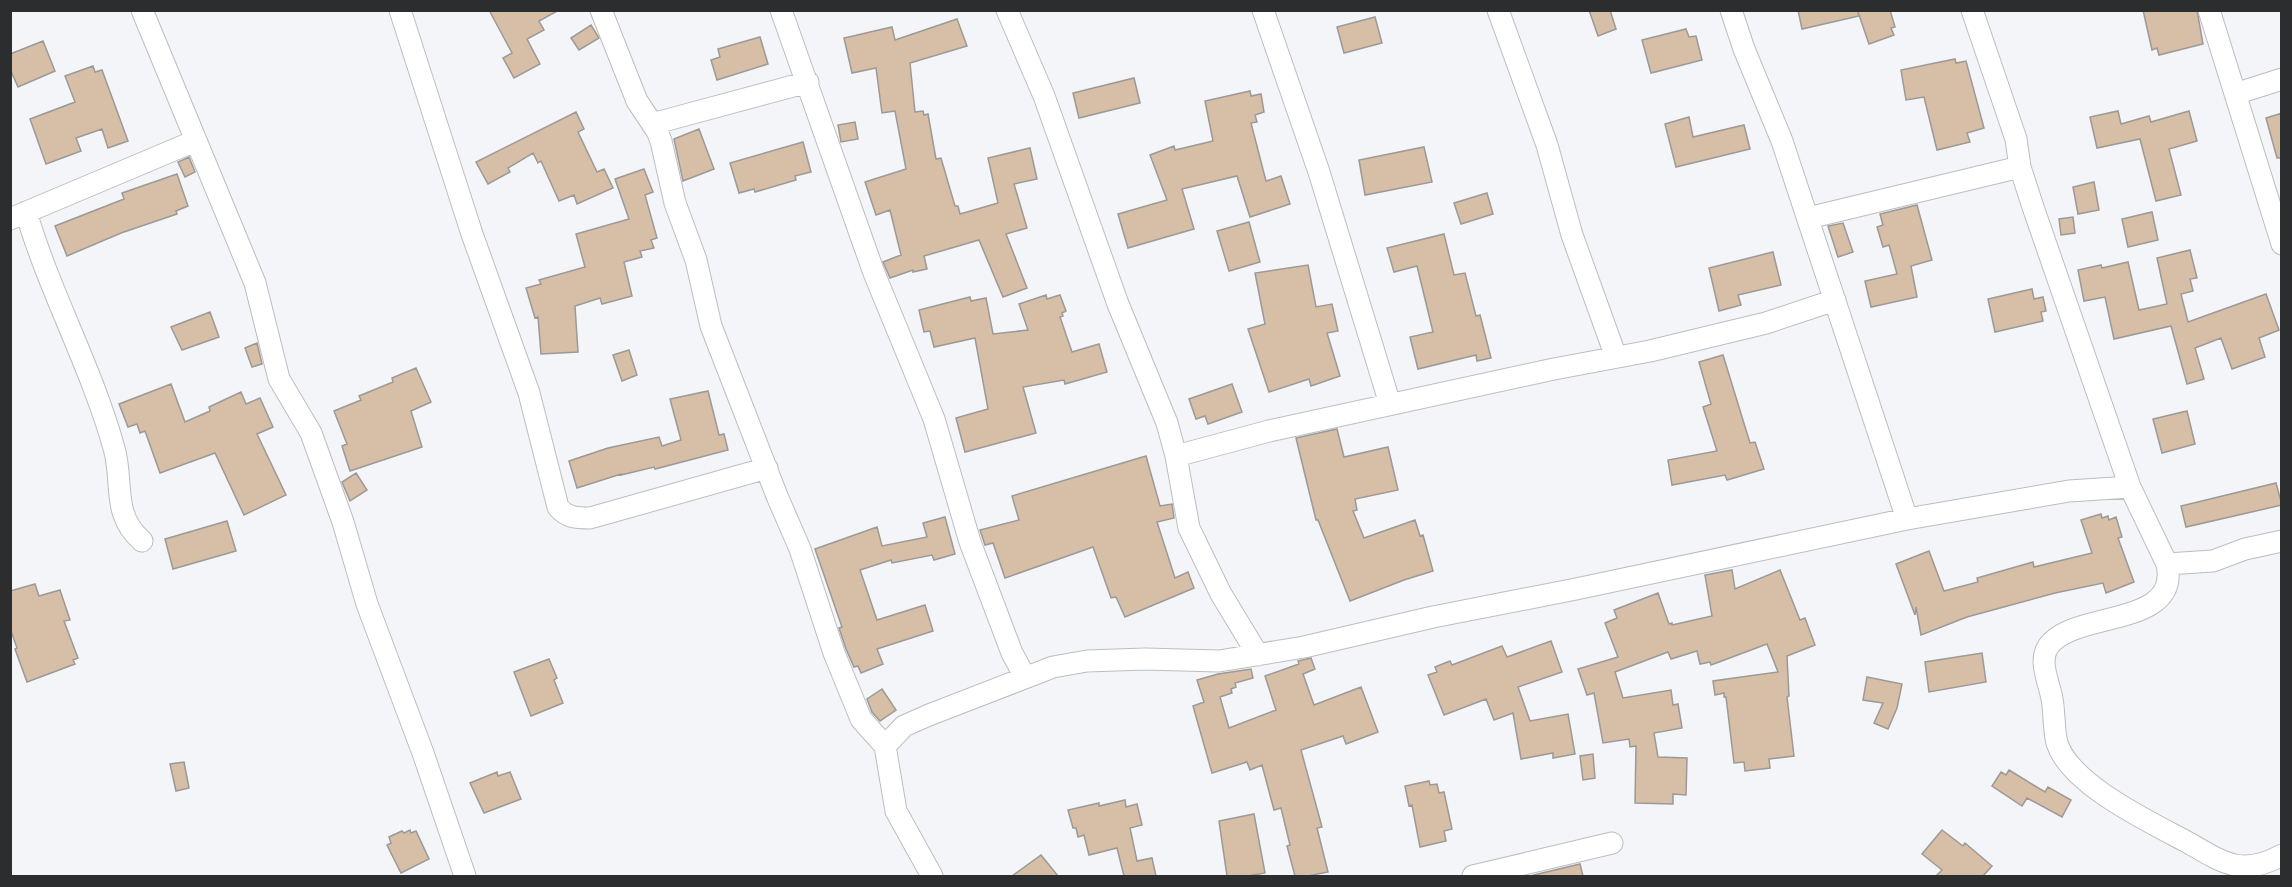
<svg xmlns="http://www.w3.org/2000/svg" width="2292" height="887" viewBox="0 0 2292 887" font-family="'Varela Round',sans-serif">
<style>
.building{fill:#d6bea7;stroke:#9c9996;stroke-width:1.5}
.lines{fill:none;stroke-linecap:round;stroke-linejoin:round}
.minor-casing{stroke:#bbbec1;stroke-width:23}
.minor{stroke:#fff;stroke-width:21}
</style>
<rect width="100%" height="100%" fill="#f3f5f9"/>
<path class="building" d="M489,10H559L539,21L544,30L527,39L540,64L514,78L503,58L512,53Z
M1589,10H1610L1616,29L1598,36Z
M1798,10H1890L1895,27L1891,28L1894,35L1869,44L1858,12L1859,16L1802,29Z
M2143,10H2197L2203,44L2159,55L2157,48L2152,50Z
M1375,17L1382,43L1344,53L1337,27Z
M957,19L967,46L910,63L915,112L923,111L924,115L928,114L936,159L941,158L955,206H958L960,214L998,203L988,158L1030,148L1037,179L1014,184L1027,228L1006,234L1027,288L1003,297L979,240L924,256L927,269L913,272V270L890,278L883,262L901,255L890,210L876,215L865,182L906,169L895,111L882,113L876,68L852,73L844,38L892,27L895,40Z
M591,25L599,38L579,50L571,38Z
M1686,29L1689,37L1696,36L1702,60L1651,73L1642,40Z
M760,37L768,64L717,80L711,60L720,57L718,49Z
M43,41L55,71L18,87L10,69V54Z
M1955,59L1956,63L1966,61L1984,128L1967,133L1970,142L1937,150L1924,97L1906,100L1901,70Z
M93,66L95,72L102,70L128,141L108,148L102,129L76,138L81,151L46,164L30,119L75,102L65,76Z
M1134,78L1140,103L1079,118L1073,93Z
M1250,91L1251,96L1261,94L1264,112L1255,115L1257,122L1251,123L1266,181L1281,176L1290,204L1250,217L1237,176L1182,189L1194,229L1128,248L1118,214L1167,200L1150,155L1174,146L1175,150L1213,141L1205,101Z
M2118,111L2121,124L2149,116L2151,122L2189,111L2197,141L2169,149L2181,195L2156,201L2140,139L2097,148L2090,117Z
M576,112L584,129L578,132L597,172L604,169L613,188L577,204L574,195L559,201L541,161L538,163L533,153L508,168L510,172L488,184L476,162Z
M2282,113V158H2277L2266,118Z
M1689,117L1693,137L1744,125L1750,149L1676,167L1665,124Z
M855,122L858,139L841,142L838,125Z
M699,129L714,169L683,181L674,139Z
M803,142L811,172L795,176L796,180L755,192L754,189L739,193L730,163Z
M1424,147L1432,182L1365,195L1359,160Z
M189,157L195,172L185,177L178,162Z
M644,169L653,192L645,195L657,238L651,240L654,248L640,251L642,257L624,262L632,296L602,304L600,298L575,306L578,352L541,354L538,317L535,318L526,288L541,284L539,280L585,267L576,234L629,219L615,179Z
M177,174L188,206L176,211L177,214L121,233L67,256L55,226L124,199L122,193Z
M2094,182L2099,210L2078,214L2073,187Z
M1487,193L1493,214L1461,224L1454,203Z
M1917,205L1932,260L1911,266L1917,297L1871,307L1865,281L1897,274L1889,245L1883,247L1877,227L1883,225L1880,214Z
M2152,212L2158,240L2128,247L2122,219Z
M2073,217L2075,233L2061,235L2059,219Z
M1249,222L1260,262L1229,271L1217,231Z
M1843,223L1853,252L1838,257L1828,226Z
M1444,234L1454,275L1465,273L1476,316L1480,315L1491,358L1477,361L1476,355L1418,369L1410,337L1433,332L1417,266L1394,272L1387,248Z
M2190,250L2197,278L2190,279L2193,291L2181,294L2188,322L2266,294L2279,330L2259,338L2265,357L2232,369L2221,338L2195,348L2204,379L2187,384L2171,326L2114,339L2105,297L2084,301L2078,270L2101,265L2102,268L2128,262L2139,310L2167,304L2157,258Z
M1773,252L1781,285L1738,295L1741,305L1719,311L1709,268Z
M1308,265L1316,307L1332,304L1338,331L1327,333L1340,376L1311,386L1309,379L1269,392L1248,329L1265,324L1255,273Z
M2032,289L2034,299L2043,297L2046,311L2041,312L2043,321L1995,332L1988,299Z
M1046,295L1047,299L1060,295L1066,311L1062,313L1063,316L1060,317L1072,352L1099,344L1107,372L1065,384L1064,380L1023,387L1036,433L965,452L956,418L988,409L975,338L934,347L930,331L924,332L919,310L970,297L971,301L986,298L993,334L1028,330L1019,304Z
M210,312L219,337L182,350L171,327Z
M257,343L262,364L252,367L245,348Z
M629,350L637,375L622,381L613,355Z
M1723,355L1750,443L1755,442L1764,469L1727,480L1725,475L1672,485L1668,460L1717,451L1703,407L1711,404L1699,362Z
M416,368L431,402L411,411L422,447L350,471L342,446L347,444L334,411L361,400L359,396L393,382L392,378Z
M171,384L185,422L210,411L209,407L241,392L246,404L260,398L273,427L257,434L286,495L244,515L215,453L160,473L145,431L140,433L137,424L128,427L119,404Z
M1232,384L1242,412L1208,424L1205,416L1196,419L1189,399Z
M708,391L719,435L724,434L728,450L655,469L654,467L621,475V474L577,488L569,461L608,448L659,437L662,446L681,440L670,399Z
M2187,411L2195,444L2162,453L2153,419Z
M1337,429L1344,457L1388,447L1398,490L1355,499L1357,510L1353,511L1364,538L1415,520L1420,536L1423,535L1433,571L1404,580L1350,601L1318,520H1316L1296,438Z
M1146,456L1160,506L1172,504L1174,518L1157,522L1175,578L1188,572L1194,588L1125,617L1116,597L1111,598L1093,547L1005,578L993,543L985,545L980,530L1019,520L1012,496Z
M356,473L367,490L350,501L342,482Z
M2276,483L2282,505L2186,527L2181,506Z
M2101,514L2102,518L2108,516L2109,520L2116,517L2122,537L2118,538L2134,582L2106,593L2103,583L2055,593L1967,617L1921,635L1916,607L1915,615L1896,564L1929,551L1944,591L1978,582L1977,578L2033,562L2034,567L2092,553L2081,520Z
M945,517L955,554L934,560L932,555L892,563L891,560L860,570L877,620L925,605L933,631L877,649L883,664L861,673L858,666L854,667L846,649L839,628L842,627L815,549L877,527L882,546L927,537L923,523Z
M227,521L236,551L173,569L165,539Z
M1732,570L1735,589L1780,570L1800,620L1805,618L1815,645L1787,656L1789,696L1787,697L1794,756L1769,759L1770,768L1745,771L1744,762L1734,763L1726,697H1724V693L1715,695L1713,681L1778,672L1767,644L1711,665L1710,662L1700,664L1697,651L1671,659L1668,652L1615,672L1623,698L1671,690L1673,705L1678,704L1682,728L1654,733L1658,757L1687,758L1686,795L1673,794V804L1635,803L1636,746L1630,747L1629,739L1603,743L1594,693L1587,695L1578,669L1618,657L1605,623L1617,618L1614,610L1658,593L1669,624L1672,623V625L1712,616L1705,575Z
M35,584L39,596L60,590L70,620L64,621L78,658L73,660L75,664L27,682L15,649L17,648L10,628V591Z
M1551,641L1562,672L1518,687L1530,721L1568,714L1575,754L1553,758V753L1521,759L1513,713L1494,720L1486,699L1444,715L1428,675L1437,672L1435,667L1450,661L1452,665L1502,646L1507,657Z
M1982,653L1986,682L1929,692L1925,662Z
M1311,658L1315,669L1303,674L1314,705L1361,687L1378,732L1346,744L1343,736L1301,750L1322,827L1317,828L1328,872L1308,876H1295L1287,846L1290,845L1281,808L1274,810L1262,765L1250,770L1247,762L1212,773L1193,706L1204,702L1197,680L1218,674L1251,669L1253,678L1235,683L1236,687L1231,689L1232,693L1220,697L1229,728L1276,710L1265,676L1299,664L1298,661Z
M549,659L557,678L554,680L563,703L531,716L514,672Z
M1867,677L1902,684L1897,708L1888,729L1874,723L1883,703L1863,700Z
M882,689L896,710L880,721L872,712L867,699Z
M1593,754L1595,778L1583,780L1580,756Z
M184,762L189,788L176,791L170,764Z
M2009,770L2045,792L2048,787L2071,800L2062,817L2027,798L2022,806L1992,786L2001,772L2006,775Z
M497,772L498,776L510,772L521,799L484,813L470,783Z
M1429,781L1430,785L1437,784L1439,793L1444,792L1452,829L1444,831L1446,841L1420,847L1412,805L1409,806L1405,786Z
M1125,800L1126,807L1137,804L1142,825L1130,828L1137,861L1152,858L1156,876H1124L1117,848L1089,855L1084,835L1078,837L1076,828H1073L1068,810L1099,803V806Z
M1254,814L1265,873L1248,876H1227L1219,821Z
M410,830L411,833L416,831L429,859L401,873L387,845L391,843L389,837L402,831L404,833Z
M1942,830L1963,846L1965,843L1992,866L1983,876H1936L1942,870L1922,854Z
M1041,855L1058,876H1012Z
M1580,864L1583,876H1535L1534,875Z"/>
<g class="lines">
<defs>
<path id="minor" d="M142,10L255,283L279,379L311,433L343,522L367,604L423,753L465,876
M400,10L472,234L529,393L558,507C567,518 577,518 590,518L767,468
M601,10L637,101L657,131L661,141L675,203L696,260L711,326L777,496L800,549L834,653L861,719L885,746
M781,10L874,273L934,419L970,542L1012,653L1025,677
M1007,10L1044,96L1118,304L1167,423L1176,456L1189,528L1221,594L1258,655
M1263,10L1319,172L1390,404
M1498,10L1547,145L1572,235L1616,357
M1731,10L1744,49L1782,141L1907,519
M1972,10L2016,139L2020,167L2033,207L2130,487L2167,564C2180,626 2083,611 2052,642C2037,656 2047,677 2051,694C2055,709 2053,728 2057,743C2070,785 2152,823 2189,843C2223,863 2243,877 2282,855
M2209,10L2282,244
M2235,94L2282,79
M652,124L808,82
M26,212C50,293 91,366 114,448C124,483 111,514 142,541
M1808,218L2020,167
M10,219L195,141
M1176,456L1269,431L1554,369L1650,351L1766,323L1835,300
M2167,564L2213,561L2245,549L2282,541
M932,876L896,811L885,746L904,726L929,715L1053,667L1087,661L1145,659L1219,661L1304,647L1433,617L1576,589L1907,519L2069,491L2130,487
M1473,876L1612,843"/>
</defs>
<use href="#minor" class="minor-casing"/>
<use href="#minor" class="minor"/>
</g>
<rect width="2292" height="887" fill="none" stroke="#2c2d2f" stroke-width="24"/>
</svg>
